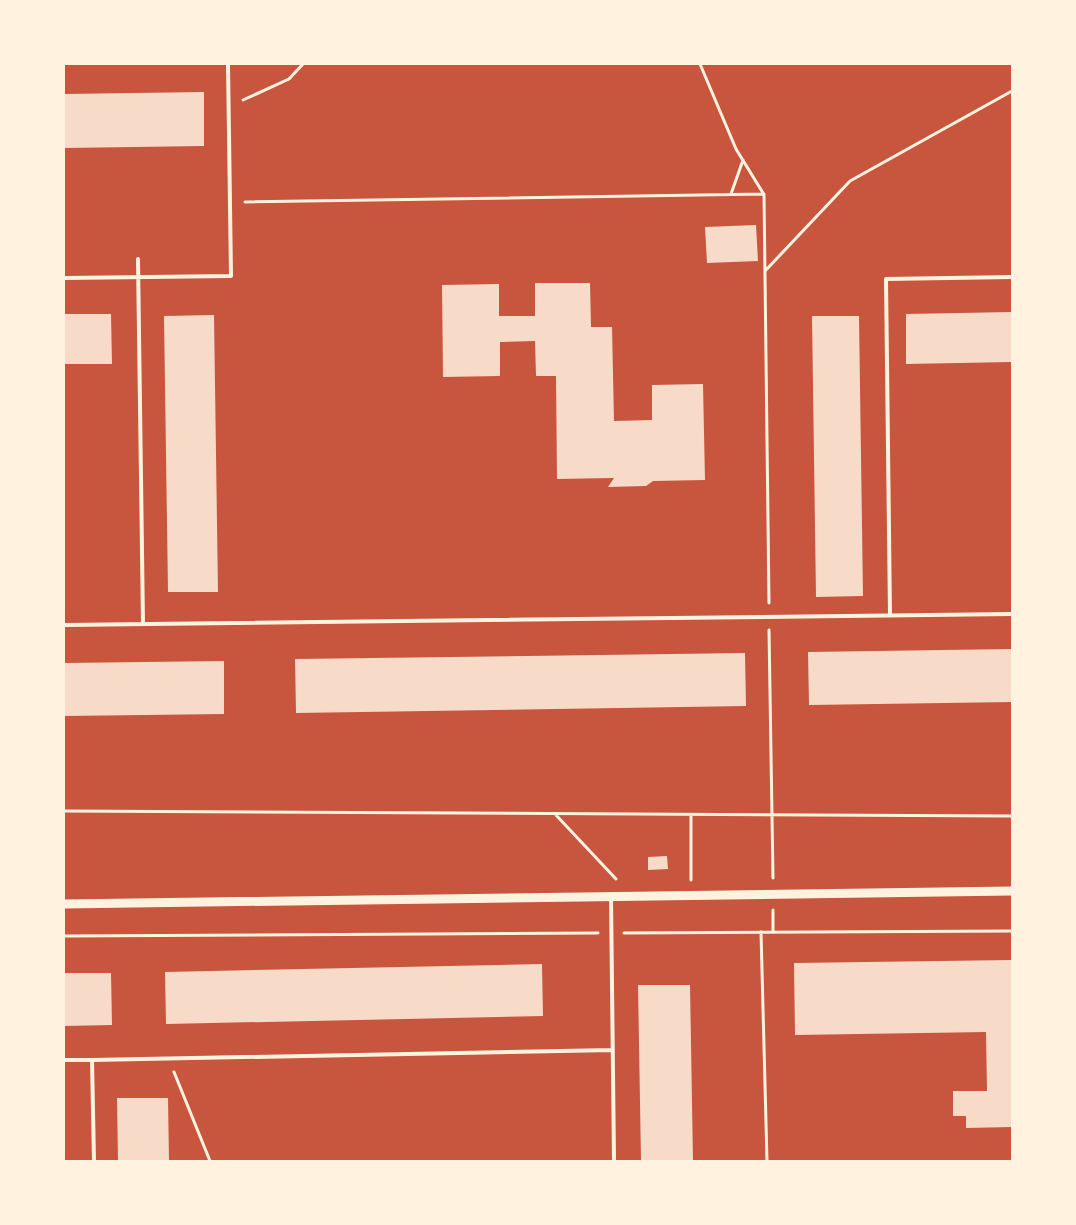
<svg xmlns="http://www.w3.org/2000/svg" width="1076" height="1225" viewBox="0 0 1076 1225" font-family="'PT Serif',serif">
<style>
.building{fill:#f7dbc8}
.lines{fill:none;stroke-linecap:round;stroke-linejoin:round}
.path{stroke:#fff3e0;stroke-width:3}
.service{stroke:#fff3e0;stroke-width:4}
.tertiary{stroke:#fff3e0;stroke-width:9}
</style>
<rect width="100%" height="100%" fill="#c8553d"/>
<path class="building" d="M204,92V146L64,148V94Z
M756,225L758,261L707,263L705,227Z
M535,283H590L591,327H612L614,421L652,420V385L703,384L705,480L653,481L646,486L608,487L614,478L557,479L556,376H536L535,341L500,342V376L443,377L442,285L499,284V316H535Z
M1012,312V362L906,364V314Z
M64,314H111L112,364H64Z
M214,315L218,592H168L164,316Z
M812,316H859L863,596L816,597Z
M1012,649V702L809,705L808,652Z
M745,653L746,706L296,713L295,659Z
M224,661V714L64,716V663Z
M667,856L668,869L648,870V857Z
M1012,960V1127L966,1128V1116H953V1091H987L986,1032L795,1035L794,963Z
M542,964L543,1016L166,1024L165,972Z
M64,973H111L112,1025L64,1026Z
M638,985H690L693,1161H641Z
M117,1098H168L169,1161H118Z"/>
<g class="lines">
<path class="path" d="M700,64L736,149L763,193
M243,100L289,79L303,64
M731,194L743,160
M245,202L764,194L769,603
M765,271L850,181L1012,91
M769,630L773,878
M64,811L1012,816
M555,814L616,879
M691,815V880
M773,910V931
M761,932L767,1161
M624,933L1012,931
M64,936L598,933
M174,1072L210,1161"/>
<path class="service" d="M138,259L143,624
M64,278L231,276L228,64
M890,615L886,279L1012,277
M64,625L1012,614
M611,897L614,1161
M64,1060H92L94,1161
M92,1060L613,1050"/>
<path class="tertiary" d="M64,904L1012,891"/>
</g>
<rect width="1076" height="1225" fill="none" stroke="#fff3e0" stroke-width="130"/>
</svg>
